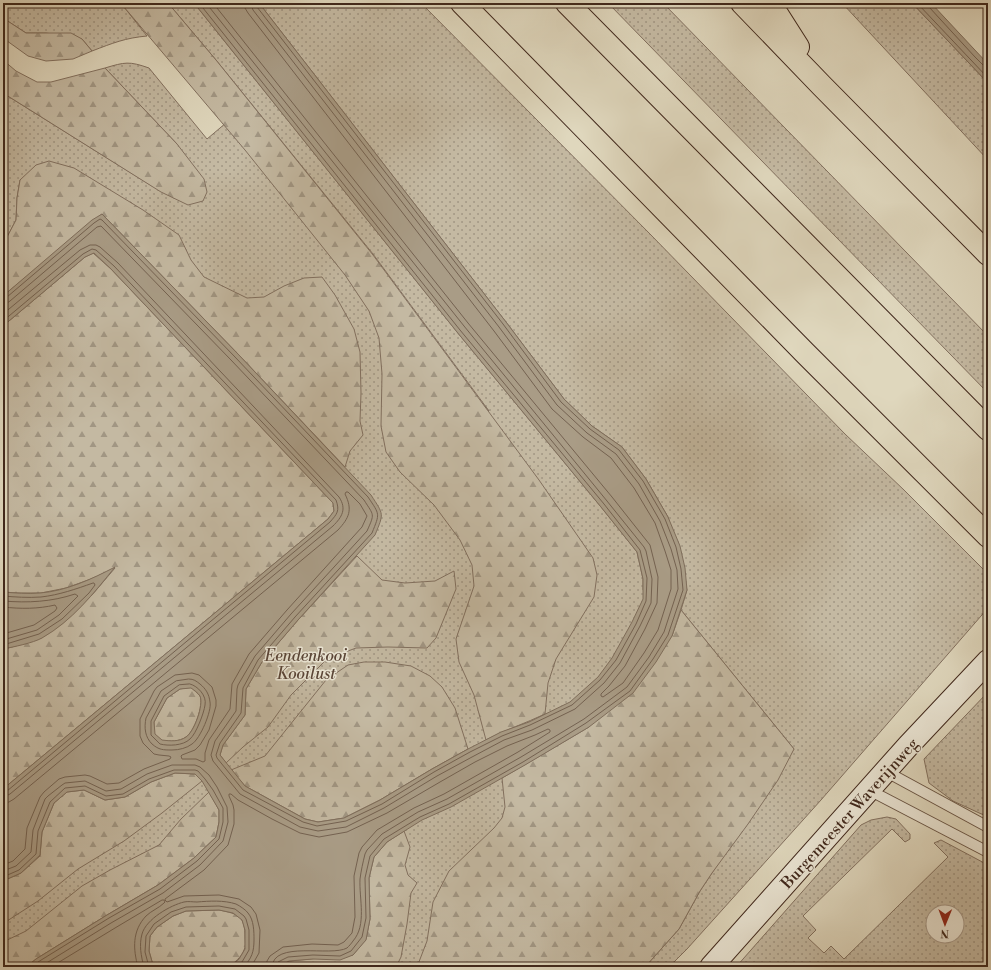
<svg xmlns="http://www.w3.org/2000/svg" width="991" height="970" viewBox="0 0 991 970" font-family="'Libre Bodoni',serif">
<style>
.grass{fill:url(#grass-dots);stroke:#82705f;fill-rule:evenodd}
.forest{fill:url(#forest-firs);stroke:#82705f}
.water{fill:#a99c86;stroke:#7f6e5c;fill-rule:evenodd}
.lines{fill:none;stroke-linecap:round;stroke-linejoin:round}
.shore{stroke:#746251;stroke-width:1}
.lane-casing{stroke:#685444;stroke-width:12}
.secondary-casing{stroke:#40281c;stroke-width:24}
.highway-casing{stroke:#40281c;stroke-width:24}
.lane{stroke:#eae5d4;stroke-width:10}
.secondary{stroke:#eae5d4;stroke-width:22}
.highway{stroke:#dfd7bd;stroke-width:22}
.labels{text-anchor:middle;stroke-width:3;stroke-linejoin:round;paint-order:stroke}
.park-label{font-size:16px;font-style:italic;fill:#5a4537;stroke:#eae5d4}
.street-label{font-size:16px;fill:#40281c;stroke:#eae5d4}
</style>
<defs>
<pattern id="grass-dots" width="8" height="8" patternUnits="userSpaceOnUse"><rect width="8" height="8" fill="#c4b9a2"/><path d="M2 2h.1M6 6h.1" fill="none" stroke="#a19683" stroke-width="1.8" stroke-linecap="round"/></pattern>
<pattern id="forest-firs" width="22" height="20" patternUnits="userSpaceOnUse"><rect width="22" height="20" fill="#c4b9a2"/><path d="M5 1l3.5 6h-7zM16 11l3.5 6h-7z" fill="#a19683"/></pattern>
</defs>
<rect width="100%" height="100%" fill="#dfd7bd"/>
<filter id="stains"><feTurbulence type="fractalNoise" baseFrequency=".005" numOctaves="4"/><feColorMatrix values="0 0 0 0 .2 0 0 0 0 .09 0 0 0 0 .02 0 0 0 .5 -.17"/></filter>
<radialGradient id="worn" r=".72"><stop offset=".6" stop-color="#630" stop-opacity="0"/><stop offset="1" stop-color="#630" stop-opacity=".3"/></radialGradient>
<path class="grass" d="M3,3H104L124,7L147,36C125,38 113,43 92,51L82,39L46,33H26L3,18Z
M168,3H194L457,332L601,507L637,552L643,579V590L782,751L625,967H3V315L132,203L20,180L17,198L16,220L6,239L3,241V93L152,186L177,144L105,68C125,62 129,61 149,68L207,139L233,117L489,411L373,254L216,60Z
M259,3H421L651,235L845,434L904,490L988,574V608L821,800L687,949L669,967H645L679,929L700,891L794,749L681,610L687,590L668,517L646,479L622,447L592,426L564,399L506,322Z
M608,3H663L988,336V393Z
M842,3H912L988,83V160Z
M988,692V817L953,801L929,783L924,759Z
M887,817L896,819L910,834V839L905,842L892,829L803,916L816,930L808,938L824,953L831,946L844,959L948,857L934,843L941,840L988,865V967H736L861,825L871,820ZM933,912H957V936H933Z"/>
<path class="forest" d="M104,3H168L216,60L373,255L539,480L593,558L597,575L594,597L556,659L548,683L545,714C526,723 505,730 486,740L474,695L459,662L456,639L474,586L472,565L460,540L434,505L400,472L386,452L381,426L382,374L379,338L369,311L345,275L245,150L124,7Z
M3,18L26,33H71L82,39L92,51L73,59L46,61L28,56L3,38Z
M3,60L16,71L37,82H51L105,68L177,144L204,179L207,192L203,201L188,205L161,192L3,93Z
M49,161L74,168L143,210L179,235L191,260L204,277L247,298L264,297L284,286L304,278L322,277L335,295L354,329L360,352L361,393L360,421L363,435L350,451L345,467L238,354L102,214L3,296V241L6,239L16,220L17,198L20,180L36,165Z
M93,253L111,269L333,503L334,511L328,519L3,789V649L12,647L41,638L64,622L92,595L115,568L91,579L66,588L41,593H18L3,592V326L85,257Z
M357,556L382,580L405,583L435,581L454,571L456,589L436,638L427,648L388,647L356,648L327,659L291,695L268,727L243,747L226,763L220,755L223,745L245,715L246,689L262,662L298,620Z
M681,610L794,749L778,780L748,824L712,873L700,891L679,929L645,967H417L427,941L433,902L449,871L494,828L502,818L505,807L502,778L589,727L672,636Z
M364,662H385L411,666L430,676L442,687L455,708L468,749L432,769L380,800L344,818L318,822L305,819L245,786L231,770L265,756L326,680L348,665Z
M191,687C193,690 198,693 200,696C204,705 194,732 186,737C179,742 170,741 162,741L154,734V722L167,698L180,689Z
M175,773L195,774L202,781L162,813L124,841L78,869L38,901L7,921L3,922V881L21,873L40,856L42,832L54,803L67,792L84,790L105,800L125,797L151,782Z
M209,792L219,810V822L216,837L194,858L158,885L107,915L36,959L26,967H3V942L26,931L82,886L110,870L159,845L181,819Z
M404,831L410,847L405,865L408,875L417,883L411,893L407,924L401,957L396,967H278L289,961L353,955L366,939L370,919L369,878L374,857L387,842Z
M219,910C239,914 245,916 245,938C245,942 246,947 244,950C241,958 235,961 230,967H154L153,965L149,951L150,936L157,927L173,916L186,911Z"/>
<path class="water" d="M194,3H259L506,322L564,399L592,426L622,447L646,479L668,517L680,546L685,568L687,590L672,636L656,662L633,693L589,727L525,765L451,807L422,820L387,842L374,857L369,878L370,919L366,940L353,955L340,960L313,959L289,961L278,967H230L239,959L245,949V930L242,920L233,913L219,910L186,911L173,916L157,927L150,936L149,951L153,965L154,967H26L36,959L107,915L158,885L194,858L216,837L219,822V810L202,781L195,774L175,773L151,782L125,797L105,800L84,790L67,792L54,803L42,832L40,855L21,873L3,881V789L328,519L334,511L333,503L111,269L94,253L85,257L3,326V296L92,220L102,214L238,354L371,495C384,515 384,513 375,535L298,620L262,662L246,689L245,715L223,745L220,755L245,786L305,819L318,822L344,818L380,800L432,769L468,749L501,732L529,722L570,702L598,677L612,658L632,622L643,599V579L637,552L601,507L457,332ZM191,688C194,690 198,693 200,696C204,705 194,732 186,737C179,742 170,741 162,740L155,734L154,722L167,698L180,689Z
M912,3H931L988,64V83Z
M115,567C94,593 72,621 42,638C33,643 13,647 3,649V592C15,593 28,594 40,593C66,591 92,579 115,567Z"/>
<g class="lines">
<path class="shore" d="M213,3L468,323L612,497L650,545L658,577L657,603L645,629L625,666L609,686L601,694V696L603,697L623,683L644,653L658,630L671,589V570L665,551L655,523L634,488L611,458L583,437L552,409L494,331L248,13L245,8V3
M251,3L252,7L253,10L499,327L557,405L587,433L616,454L639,484L660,521L671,549L677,570L678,589L664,632L649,657L627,687L584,719L521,757L447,799L418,812L382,834L367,850L365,854C363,862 361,871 360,879C359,899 367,925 353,941C351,944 349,946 347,948C331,957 273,940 272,967
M256,3L257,7L503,324L561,402L590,429L619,450L643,481L665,519L676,547L681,569L683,590L668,635L653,659L630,691L586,723L523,762L449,804L420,817L384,839L370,856L365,878L366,918L362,937L351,951L340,956L313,955L288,957L278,962L277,967
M917,3L988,78
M928,3L929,7L975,57L984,66L988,67
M3,298L7,297L94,223L100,219L102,220L235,357L368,497C380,515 380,513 372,533L295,617L258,660L243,688L241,713L220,743L216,755L217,758L243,790L303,822L317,826L346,821L382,804L434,772L470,752L502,736L530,725L572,705L600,680L616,660L636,624L646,601L647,578L640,550L604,504L460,330L199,3
M3,303H7L10,301L97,227L101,226L231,360L364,500C374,516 375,513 367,531L291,614L255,656L238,685L237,689L236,711L215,741L211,755L213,761L240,794L300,827L318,831L346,827L384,808L437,776L472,757L504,740L532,730L575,709L604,683L620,663L640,626L651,603L652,579L646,551L644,547L607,501L464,326L206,3
M3,314L80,250L90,245H96L100,247L118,263L339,497C347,509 342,517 333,526L10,794L6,796L3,797
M3,321L83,254L92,249L96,250L114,266L336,500C340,511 337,514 330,522L7,791L3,792
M3,596C15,597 28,598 41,597C59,595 76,589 93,583H94L95,585L89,593L62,619L39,634L3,645
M3,601C28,603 51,602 75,594L78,596L59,615L37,630L3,640
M3,607C21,609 38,609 55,605L57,608L55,611L34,625L3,634
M189,679C194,679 196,681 200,684C206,689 209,694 210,702C212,711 200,739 192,744C187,748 179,750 172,750C163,750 159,750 152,744C145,737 144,728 146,718L161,691L176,681Z
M190,684C198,686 207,696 205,705C204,713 196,734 190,739C183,746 168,746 160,744L151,735V721L164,696L179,685Z
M3,803L9,802L14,799L338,530C349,518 353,510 345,494L346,492H348L360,504L367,516L362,527L287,610L249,654L232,684L230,709L209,740L205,753V761L203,762L196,759H182L181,756L182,755L195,750L200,745L209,730L216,706V700L212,687L199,675L192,673L175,675L157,687L154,691L140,719V736L143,743L154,754L159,755L169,756L171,757L170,759L144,769L119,783L107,784L90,776L85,775L65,777L59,779L44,792L40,797L27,828L25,849L13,861L3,865
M3,871L16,866L31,852L33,830L45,799L48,796L62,785L65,783L85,781L106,791L121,789L147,774L172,765H195L200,767L209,775L217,787L227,807L228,822L223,841L200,865L163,893L111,923L40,967
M3,877L19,870L36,854L38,831L50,802L65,788L85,786L106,796L123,794L149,779L174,770H195L198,771L205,779L213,790L223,808V822L219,839L197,861L160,889L109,918L38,962L32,967
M51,967L115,928L162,900H164L165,902L164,903C159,908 151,911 146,916C132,931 133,949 138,967
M144,967C141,956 139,945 142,934C146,919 171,905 184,902C188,901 193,902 197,902C209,901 224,900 236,904C240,906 246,910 248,913C254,920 254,932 254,940C254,951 252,959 243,967
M149,967L145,952L146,936L154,924L171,912L186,907L219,906L235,909L244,916L246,919L249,930V950L242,962L235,967
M251,967L259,953L260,930L256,914L251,907L239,899L219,895L184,896L167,902L165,900V899L204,870L228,845L234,824V810L233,805L229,796V794H231L238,800L272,819L300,833L319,837L347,832L387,813L440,782L475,762L507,746L535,735L548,729L550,730V732L518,752L444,794L414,808L377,830L362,847L359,853L354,876L355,917L352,933L344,942L338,945L312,944L283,947L270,956L267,961L266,967"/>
<defs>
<path id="lane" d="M885,771L988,827
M869,790L988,852"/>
<path id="secondary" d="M711,967L908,746L988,661"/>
<path id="highway" d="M462,3L805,353L988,536
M567,3L988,429
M742,3L822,86L988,254
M770,3L798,47"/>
</defs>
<use href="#lane" class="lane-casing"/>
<use href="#secondary" class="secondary-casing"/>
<use href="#highway" class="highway-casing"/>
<use href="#lane" class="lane"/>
<use href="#secondary" class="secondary"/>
<use href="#highway" class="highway"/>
</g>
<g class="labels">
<g class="park-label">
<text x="306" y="661">Eendenkooi<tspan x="306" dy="18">Kooilust</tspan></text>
</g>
<g class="street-label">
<text transform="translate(849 813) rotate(-48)" y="6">Burgemeester Waverijnweg</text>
</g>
</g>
<rect width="991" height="970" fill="none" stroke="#dfd7bd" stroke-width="16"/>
<rect x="4" y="4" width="983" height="962" fill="none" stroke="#40281c" stroke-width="2"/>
<rect x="8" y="8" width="975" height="954" fill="none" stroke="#40281c"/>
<g transform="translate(945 924) rotate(181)"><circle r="19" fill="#eae5d4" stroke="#a6998a"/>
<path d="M0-3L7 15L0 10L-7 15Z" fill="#8f2418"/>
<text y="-6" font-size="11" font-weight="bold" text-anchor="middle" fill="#40281c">N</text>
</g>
<rect width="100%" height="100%" filter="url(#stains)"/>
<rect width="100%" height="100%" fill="url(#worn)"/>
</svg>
